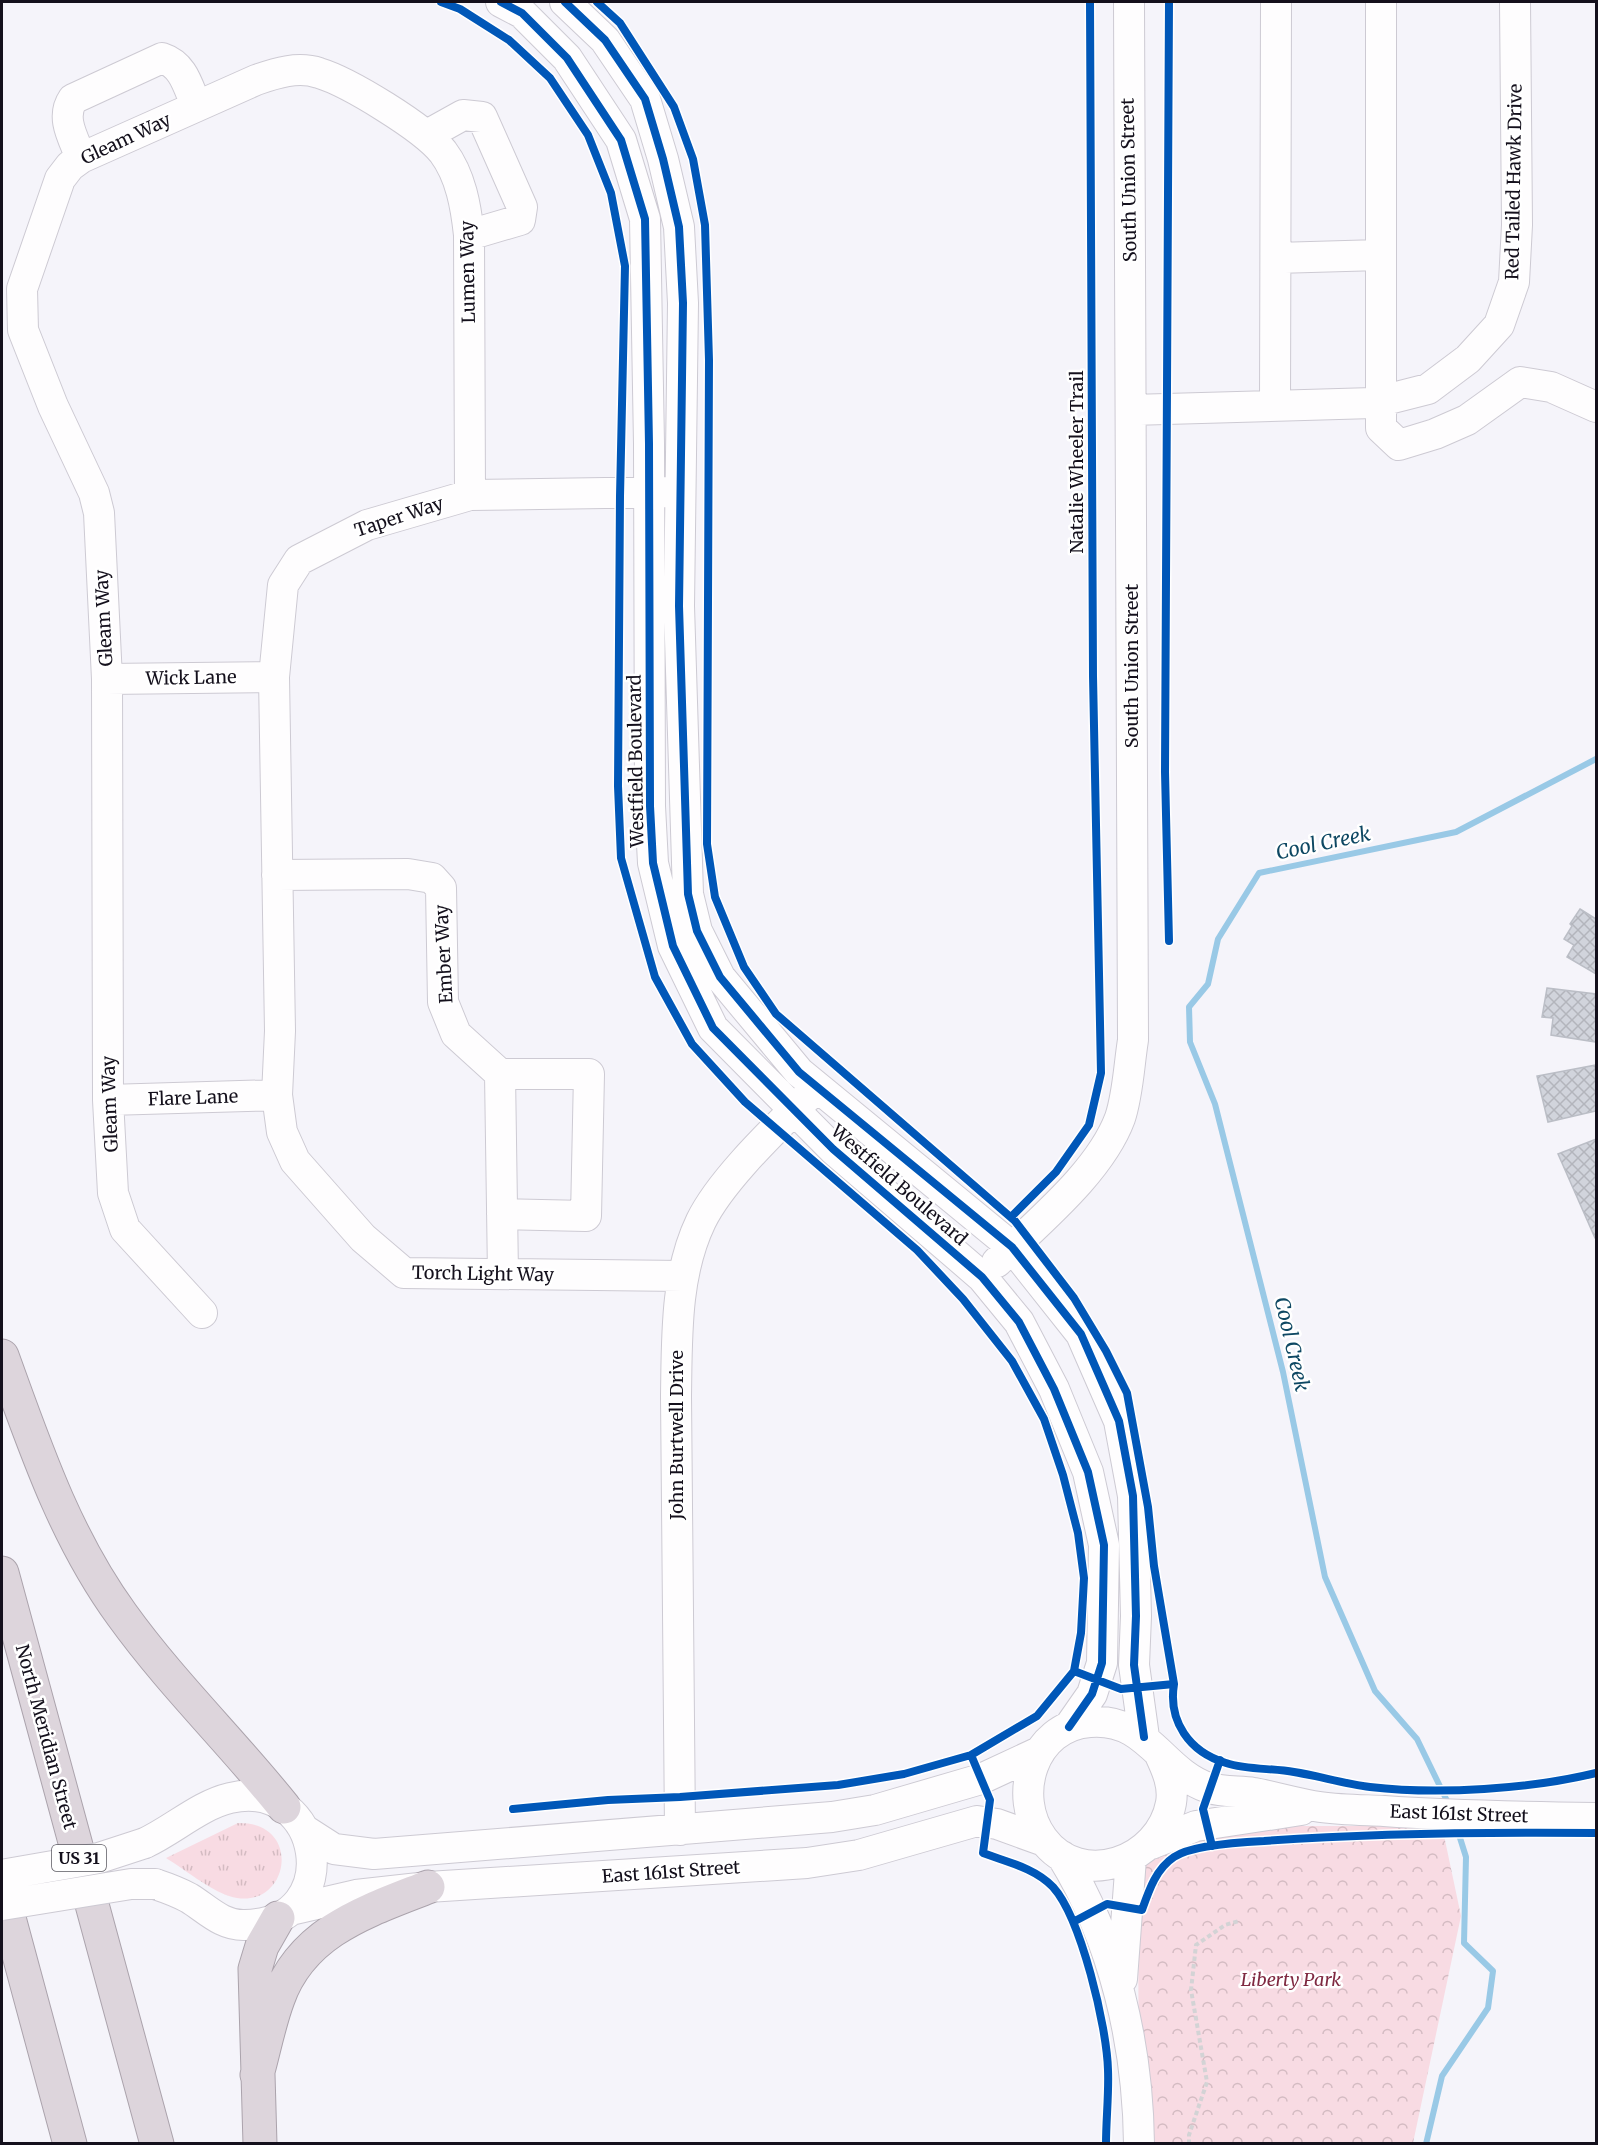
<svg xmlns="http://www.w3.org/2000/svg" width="1598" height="2145" viewBox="0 0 1598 2145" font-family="Merriweather,serif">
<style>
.grass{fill:url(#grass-tufts)}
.park{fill:url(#park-crowns)}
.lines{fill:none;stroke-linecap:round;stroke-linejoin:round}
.stream{stroke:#99c9e6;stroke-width:6}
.building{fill:url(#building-cross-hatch);stroke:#bbbec6;stroke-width:1.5}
.minor-casing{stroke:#cdcad3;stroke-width:32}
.highway-casing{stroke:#aba3ac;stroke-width:35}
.path{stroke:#d3d3d5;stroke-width:4;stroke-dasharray:4.5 3;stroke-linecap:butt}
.minor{stroke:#fefdfe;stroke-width:30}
.highway{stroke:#ddd5dc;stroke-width:33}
.minor-bridge-casing{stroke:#cdcad3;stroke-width:32;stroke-linecap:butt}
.minor-bridge{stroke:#fefdfe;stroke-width:30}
.cycleway-casing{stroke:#fff;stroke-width:11}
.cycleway{stroke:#0057b8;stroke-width:8}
.labels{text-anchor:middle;stroke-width:5;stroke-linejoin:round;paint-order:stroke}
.shield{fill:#fff;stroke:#5a5860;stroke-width:1.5}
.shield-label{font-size:16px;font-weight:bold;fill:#14101c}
.street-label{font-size:18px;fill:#14101c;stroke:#fff}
.park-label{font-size:18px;font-style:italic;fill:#7f2941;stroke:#fff}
.water-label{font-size:20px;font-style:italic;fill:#0e4863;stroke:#fff}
</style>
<defs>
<pattern id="grass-tufts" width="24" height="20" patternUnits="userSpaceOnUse" patternTransform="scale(1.5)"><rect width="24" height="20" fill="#f8dbe3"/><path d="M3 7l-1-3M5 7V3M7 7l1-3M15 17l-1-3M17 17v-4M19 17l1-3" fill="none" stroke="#d4bbc2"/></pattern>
<pattern id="park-crowns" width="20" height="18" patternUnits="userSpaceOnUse" patternTransform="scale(1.5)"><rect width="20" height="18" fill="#f8dbe3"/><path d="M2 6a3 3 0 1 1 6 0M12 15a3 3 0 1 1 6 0" fill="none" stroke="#d4bbc2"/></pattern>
<pattern id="building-cross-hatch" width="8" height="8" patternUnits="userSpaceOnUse" patternTransform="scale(1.5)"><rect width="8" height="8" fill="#d1d4dc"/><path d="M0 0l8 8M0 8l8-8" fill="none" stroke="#b3b5bc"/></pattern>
</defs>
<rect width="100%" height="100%" fill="#f5f4fa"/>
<path class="grass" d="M238,1823C306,1822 288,1915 229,1896C210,1890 184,1869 166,1858Z"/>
<path class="park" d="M1268,1826H1442L1461,1916L1413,2143L1139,2144L1138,1888C1140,1875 1142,1864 1151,1854C1168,1835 1242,1830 1268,1826Z"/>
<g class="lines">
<path class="stream" d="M1450,1807L1417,1739L1375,1691L1325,1577L1283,1372L1215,1104L1190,1042L1189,1007L1208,984L1218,939L1259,873L1456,832L1596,759
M1426,2144L1442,2076L1488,2008L1493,1971L1464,1943L1466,1857L1455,1822"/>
</g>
<path class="building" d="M1580,909L1596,919V974L1567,957L1574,945L1564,939L1572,926L1570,924Z
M1547,988L1596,994V1042L1551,1035L1553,1018L1542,1017Z
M1596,1065V1111L1548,1122L1537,1076Z
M1596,1139V1238H1595L1558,1154Z"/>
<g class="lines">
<defs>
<path id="minor" d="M501,2L522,13L567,58L621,140L645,219L649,444L650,806L653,863L673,946L713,1028L833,1149L982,1277L1019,1322L1054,1389L1088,1472L1104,1545L1102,1663L1092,1694L1069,1727
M565,2L605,40L645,99L663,159L679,227L683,303L679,606L688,894L697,931L720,977L799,1072L1012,1247L1081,1334L1119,1421L1133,1496L1136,1616L1134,1665L1144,1737
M1381,2V428L1399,445L1435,434L1467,420L1520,382L1551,387L1596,407
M427,135L463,115L482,117L522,207L520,220L469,235
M81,158C74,139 60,118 73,99L162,58C184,65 188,87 196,105
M1276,258L1380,255
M1275,406L1276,2
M1131,410L1373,403L1428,389L1468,359L1499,325L1514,282L1517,225L1515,2
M670,492L470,495L367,525L299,560L283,585L274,677L280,1031L277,1095L282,1132L295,1161L363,1238L404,1273L683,1276
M107,679L274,677
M277,875L408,874L432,878L441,888L443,1002L456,1034L500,1074L503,1274
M500,1074H589L586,1216L502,1214
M108,1100L277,1095
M997,1262C1038,1222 1100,1172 1120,1118C1128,1094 1129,1065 1133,1040L1129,2
M202,1313L125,1229L113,1193L108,1100L107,679L99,513L94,493L53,406L23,330L22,289L60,179L70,166L81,158L256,80C276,73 298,66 319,73C349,82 424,128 443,152C461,176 466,207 469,235L470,495
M1160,1755C1167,1770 1174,1786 1171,1803C1160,1862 1081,1890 1043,1839C1011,1796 1033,1726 1090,1722C1148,1717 1161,1772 1209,1788C1223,1792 1239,1791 1254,1793C1276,1797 1298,1804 1320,1807C1341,1810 1363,1810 1384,1811C1455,1816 1525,1817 1596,1818
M680,1830L676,1396C677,1338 675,1275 701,1221C721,1180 775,1129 808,1096
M306,1831L334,1849L374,1854L832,1817L875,1810L981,1779L1039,1752
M145,1843C173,1830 200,1805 230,1798C323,1776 348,1923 245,1925C222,1926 207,1909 189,1898C178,1892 167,1888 155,1884
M1151,1844L1196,1826L1301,1810
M1062,1856C1114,1940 1138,2045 1139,2144
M291,1910L356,1895L428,1887L807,1863L859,1855L977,1821L997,1824L1044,1841
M1122,1979L1131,1858"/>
<path id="highway" d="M2,1356C35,1447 65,1537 122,1615C171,1683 232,1742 284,1807
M2,1573L157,2144
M2,1892L70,2144
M257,2075C264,2050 269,2023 278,1999C302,1931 367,1911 428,1887
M260,2144L255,1969L262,1946L278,1918"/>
</defs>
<use href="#minor" class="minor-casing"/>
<use href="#highway" class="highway-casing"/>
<path class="path" d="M1189,2144V2135L1207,2082L1191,1990L1196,1945L1225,1925L1239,1921"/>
<use href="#minor" class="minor"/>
<use href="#highway" class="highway"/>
<defs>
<path id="minor-bridge" d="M2,1875L99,1858L145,1843
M2,1905L131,1884H155"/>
</defs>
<use href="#minor-bridge" class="minor-bridge-casing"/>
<use href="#minor-bridge" class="minor-bridge"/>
<defs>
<path id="cycleway" d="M441,2L460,9L509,40L550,78L588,135L611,193L625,266L620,496L618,786L621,858L655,977L692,1044L745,1102L917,1250L963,1299L1012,1361L1044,1419L1063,1475L1078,1533L1084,1578L1081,1633L1074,1671L1037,1716L971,1755L904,1774L838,1785L680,1797L608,1800L513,1809
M501,2L522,13L567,58L621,140L645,219L649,444L650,806L653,863L673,946L713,1028L833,1149L982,1277L1019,1322L1054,1389L1088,1472L1104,1545L1102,1663L1092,1694L1069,1727
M565,2L605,40L645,99L663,159L679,227L683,303L679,606L688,894L697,931L720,977L799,1072L1012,1247L1081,1334L1119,1421L1133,1496L1136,1616L1134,1665L1144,1737
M597,2L620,23L674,107L693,159L705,225L709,360L707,844L715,897L744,967L776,1014L1015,1221L1074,1298L1106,1351L1127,1393L1148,1507L1154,1566L1174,1684C1168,1721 1189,1752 1226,1763C1247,1770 1272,1768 1294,1772C1319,1776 1345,1784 1370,1787C1438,1795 1531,1789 1596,1773
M1169,2L1165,772L1169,941
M1011,1217L1056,1172L1089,1125L1101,1073L1093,676L1090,2
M1074,1671L1121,1689L1174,1684
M971,1755L990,1800L983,1853C1007,1862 1035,1868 1053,1887C1081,1918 1107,2027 1108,2070C1109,2094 1106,2119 1106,2144
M1212,1846L1203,1809L1220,1760
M1075,1921L1107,1904L1142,1910C1149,1890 1156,1869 1174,1857C1192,1845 1242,1842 1264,1841C1374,1833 1486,1832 1596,1833"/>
</defs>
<use href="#cycleway" class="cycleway-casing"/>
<use href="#cycleway" class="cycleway"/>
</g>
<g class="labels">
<rect class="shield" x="52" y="1845" width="54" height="26" rx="4.5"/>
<g class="shield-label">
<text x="79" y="1864">US 31</text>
</g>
<g class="street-label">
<text transform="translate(126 139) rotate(-25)" y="6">Gleam Way</text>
<text transform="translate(1129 180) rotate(-91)" y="6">South Union Street</text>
<text transform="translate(1514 182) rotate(-89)" y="6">Red Tailed Hawk Drive</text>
<text transform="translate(468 272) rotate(-91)" y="6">Lumen Way</text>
<text transform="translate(1077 462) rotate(-90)" y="6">Natalie Wheeler Trail</text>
<text transform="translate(399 517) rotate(-18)" y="6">Taper Way</text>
<text transform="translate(104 618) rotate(-93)" y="6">Gleam Way</text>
<text transform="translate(1132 666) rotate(-90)" y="6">South Union Street</text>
<text transform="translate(191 678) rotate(-1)" y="6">Wick Lane</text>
<text transform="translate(636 761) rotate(-91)" y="6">Westfield Boulevard</text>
<text transform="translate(444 954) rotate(-93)" y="6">Ember Way</text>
<text transform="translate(193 1098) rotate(-2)" y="6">Flare Lane</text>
<text transform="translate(110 1104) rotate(-92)" y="6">Gleam Way</text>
<text transform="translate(899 1185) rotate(41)" y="6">Westfield Boulevard</text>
<text transform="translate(483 1274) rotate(1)" y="6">Torch Light Way</text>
<text transform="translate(677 1435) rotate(-90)" y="6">John Burtwell Drive</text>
<text transform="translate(46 1737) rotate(75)" y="6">North Meridian Street</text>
<text transform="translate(1459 1814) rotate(2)" y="6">East 161st Street</text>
<text transform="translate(671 1872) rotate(-4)" y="6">East 161st Street</text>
</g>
<g class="park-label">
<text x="1291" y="1986">Liberty Park</text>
</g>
<g class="water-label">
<text transform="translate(1323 843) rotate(-12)" y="7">Cool Creek</text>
<text transform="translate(1292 1344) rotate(77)" y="7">Cool Creek</text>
</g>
</g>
<rect width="1598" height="2145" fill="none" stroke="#14101c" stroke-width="6"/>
</svg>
